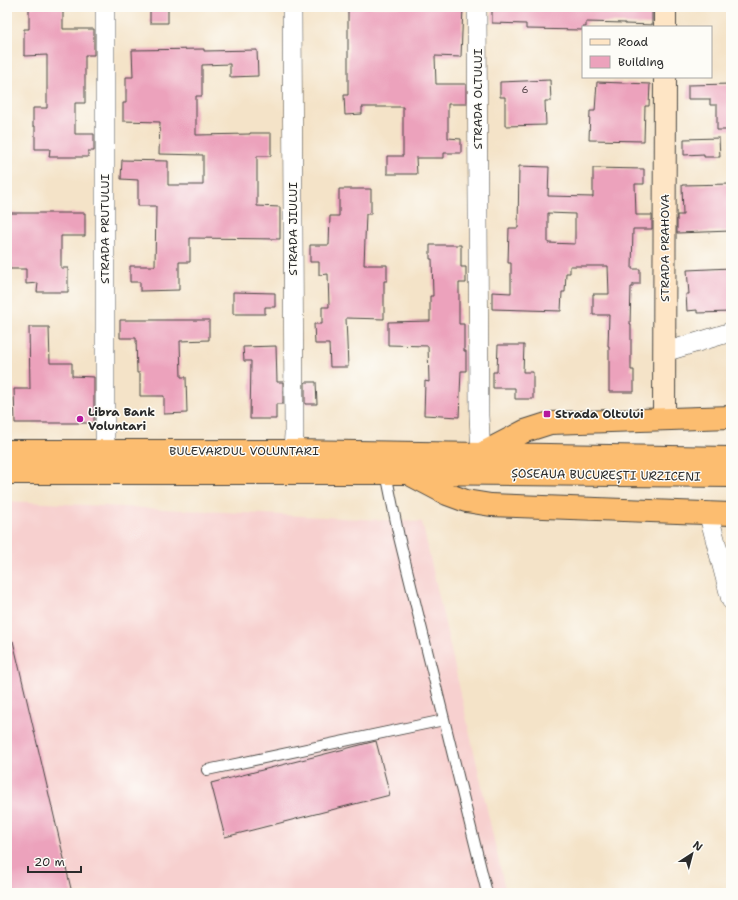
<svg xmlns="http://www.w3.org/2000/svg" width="738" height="900" viewBox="0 0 738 900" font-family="'Shantell Sans',sans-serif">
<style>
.built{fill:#f7d0cf}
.building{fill:#eca2bc;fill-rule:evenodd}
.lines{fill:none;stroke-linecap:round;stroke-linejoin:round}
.lane-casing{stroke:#494743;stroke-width:12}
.street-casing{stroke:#494743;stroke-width:20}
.secondary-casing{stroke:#494743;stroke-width:24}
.highway-casing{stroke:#494743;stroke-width:24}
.lane{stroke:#fff;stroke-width:10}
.street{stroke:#fff;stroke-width:19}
.secondary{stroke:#fee5c5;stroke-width:22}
.highway{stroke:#fcbd6f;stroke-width:22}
.poi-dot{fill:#b5179e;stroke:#fdfcf7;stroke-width:1.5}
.labels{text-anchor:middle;stroke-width:3;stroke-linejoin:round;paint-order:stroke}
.number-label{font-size:10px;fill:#5b494f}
.street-label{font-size:12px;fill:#2b2b2b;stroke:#fdfcf7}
.poi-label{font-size:12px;font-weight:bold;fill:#2b2b2b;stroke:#fdfcf7;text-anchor:start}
</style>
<rect width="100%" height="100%" fill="#fdfcf7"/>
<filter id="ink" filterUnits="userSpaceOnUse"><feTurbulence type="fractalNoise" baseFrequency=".025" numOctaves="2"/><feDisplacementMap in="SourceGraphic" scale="8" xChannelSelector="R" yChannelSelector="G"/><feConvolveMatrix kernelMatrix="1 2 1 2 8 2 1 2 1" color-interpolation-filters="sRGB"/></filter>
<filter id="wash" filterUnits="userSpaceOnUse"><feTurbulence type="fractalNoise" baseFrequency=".012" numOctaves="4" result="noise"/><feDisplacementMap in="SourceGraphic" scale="16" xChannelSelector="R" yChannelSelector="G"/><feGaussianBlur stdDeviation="0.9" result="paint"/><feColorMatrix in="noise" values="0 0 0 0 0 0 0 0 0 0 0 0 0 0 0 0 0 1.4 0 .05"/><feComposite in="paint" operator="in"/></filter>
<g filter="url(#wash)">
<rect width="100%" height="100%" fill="#f4e3c8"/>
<path class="built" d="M7,501L422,522L506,893H7Z"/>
<g id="blocks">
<path class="building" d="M29,7H63V29H94V55H85V103H75V134H94V151H88V157H49L50,149H35V126H33V108H47V55L24,56V29H29Z
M150,7H168V23H150Z
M348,7H463L461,57L435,56L436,84H466V104H448V138L461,139V153H444V158H416L417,174H387V156H403V107H362V114L345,115L344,95H348Z
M492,7H652V25L625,24V23L586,22V27H583V30L526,29V24L492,23Z
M204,49V51L257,50L258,76L230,77V64L202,65V96H196V135L250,134V133H271V156H257V206L280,207V239L190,238V262H179V290L140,291V282H130V266H155L156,206H138V180L121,179L122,160L168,161V185H203V155L159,154L160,122L123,121V103H126V77H133L132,50Z
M550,80L551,101H545L546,125L505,126V97H500V82Z
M597,82L650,84L649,106H645L644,141L589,140L590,111H595Z
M731,84V130H717V105H710V99H688V85Z
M719,138L720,157H704V154L684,155V139Z
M519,166L549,167L548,196L593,197V168L644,169V184H635L636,215H652V229H633L632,269H640V284H633V287H631L630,324H631V370H634V392H609V346H608L609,315H593V294H609L608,266H570V273H566L565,292H562L561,311L492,309V292L511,293V263H508L509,228H518ZM548,213L575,214V244L548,243Z
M731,184V231L677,233V215H683L682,185Z
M339,189H371V214H366L364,265H387V281H384V319L346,318L348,367H330L329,344H315L314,324H322V307H329L328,274L319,275V262H310V245H329L330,216H339Z
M7,213H85V236H61V268H68V292H37L38,283L26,284V269H7Z
M430,245H461V267H466V283H459V324H464V351H466V371H461L459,417L424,415L425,381L429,382L428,346L388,345V322L430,321V296H433L432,259H430Z
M731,268V312L697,313V310L687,311L686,294H689L687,270Z
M233,292L275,293V307H265V314H233Z
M120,320H209V340L180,341L181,377H186L187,413L164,414V396H140V373H137L136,338H120Z
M29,327H49L50,363H72V376L94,377V423H15L14,389H30Z
M498,345H524L523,372H533V399H515V388H493V372H497Z
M276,346L277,382H283V404H276V419H250L251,361H244L243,347Z
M305,382H316L317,404H305Z
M13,641L72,893H7V642Z
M376,741L390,795L225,837L211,783Z"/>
</g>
</g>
<g filter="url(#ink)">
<use href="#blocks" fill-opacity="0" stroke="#494743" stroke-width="1"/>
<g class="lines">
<defs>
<path id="lane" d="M386,473L399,537L487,893
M207,770L444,720"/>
<path id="street" d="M105,7V450
M292,7L294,434L293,451
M477,7L479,416L481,455
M665,352L731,332
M708,512L731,600"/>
<path id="secondary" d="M665,7V27
M664,419L665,77"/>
<path id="highway" d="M7,451H293L731,458
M481,454L525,431L550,423L731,417
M7,473H408L731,476
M411,475L447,494L466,501L491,505L731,514"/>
</defs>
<use href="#lane" class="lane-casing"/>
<use href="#street" class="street-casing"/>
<use href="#secondary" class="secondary-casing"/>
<use href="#highway" class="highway-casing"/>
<use href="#lane" class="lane"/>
<use href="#street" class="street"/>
<use href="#secondary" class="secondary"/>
<use href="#highway" class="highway"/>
</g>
</g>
<g class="poi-dot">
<rect x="543" y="410" width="8" height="8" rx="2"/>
<circle cx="80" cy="419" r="4"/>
</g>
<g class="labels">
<g class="number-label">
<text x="525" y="93">6</text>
</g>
<g class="street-label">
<text transform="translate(478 99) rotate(-90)" y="4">STRADA OLTULUI</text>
<text transform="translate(105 229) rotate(-90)" y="4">STRADA PRUTULUI</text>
<text transform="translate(293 229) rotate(-90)" y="4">STRADA JIULUI</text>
<text transform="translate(665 248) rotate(-90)" y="4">STRADA PRAHOVA</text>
<text x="244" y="455">BULEVARDUL VOLUNTARI</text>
<text transform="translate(606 475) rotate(1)" y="4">ȘOSEAUA BUCUREȘTI URZICENI</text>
</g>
<g class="poi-label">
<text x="88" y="416">Libra Bank<tspan x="88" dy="14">Voluntari</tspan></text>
<text x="555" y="418">Strada Oltului</text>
</g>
</g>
<rect width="738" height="900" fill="none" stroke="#fdfcf7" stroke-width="24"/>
<rect x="582" y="26" width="130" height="52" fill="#fdfcf7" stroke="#a9a8a5"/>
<rect x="590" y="39" width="20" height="6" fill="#fee5c5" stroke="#a9a8a5"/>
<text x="618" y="46" font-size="12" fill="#2b2b2b">Road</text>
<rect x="590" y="56" width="20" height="12" fill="#eca2bc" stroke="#a9a8a5"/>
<text x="618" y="66" font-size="12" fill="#2b2b2b">Building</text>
<g transform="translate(692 854) rotate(36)" stroke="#fdfcf7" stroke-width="3" paint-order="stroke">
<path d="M0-3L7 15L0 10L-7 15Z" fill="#2b2b2b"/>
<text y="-6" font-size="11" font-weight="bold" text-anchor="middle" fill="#2b2b2b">N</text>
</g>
<path d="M28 866v6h53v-6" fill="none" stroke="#2b2b2b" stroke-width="2"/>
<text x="34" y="866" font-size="12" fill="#2b2b2b" stroke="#fdfcf7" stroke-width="3" paint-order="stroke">20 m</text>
</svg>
